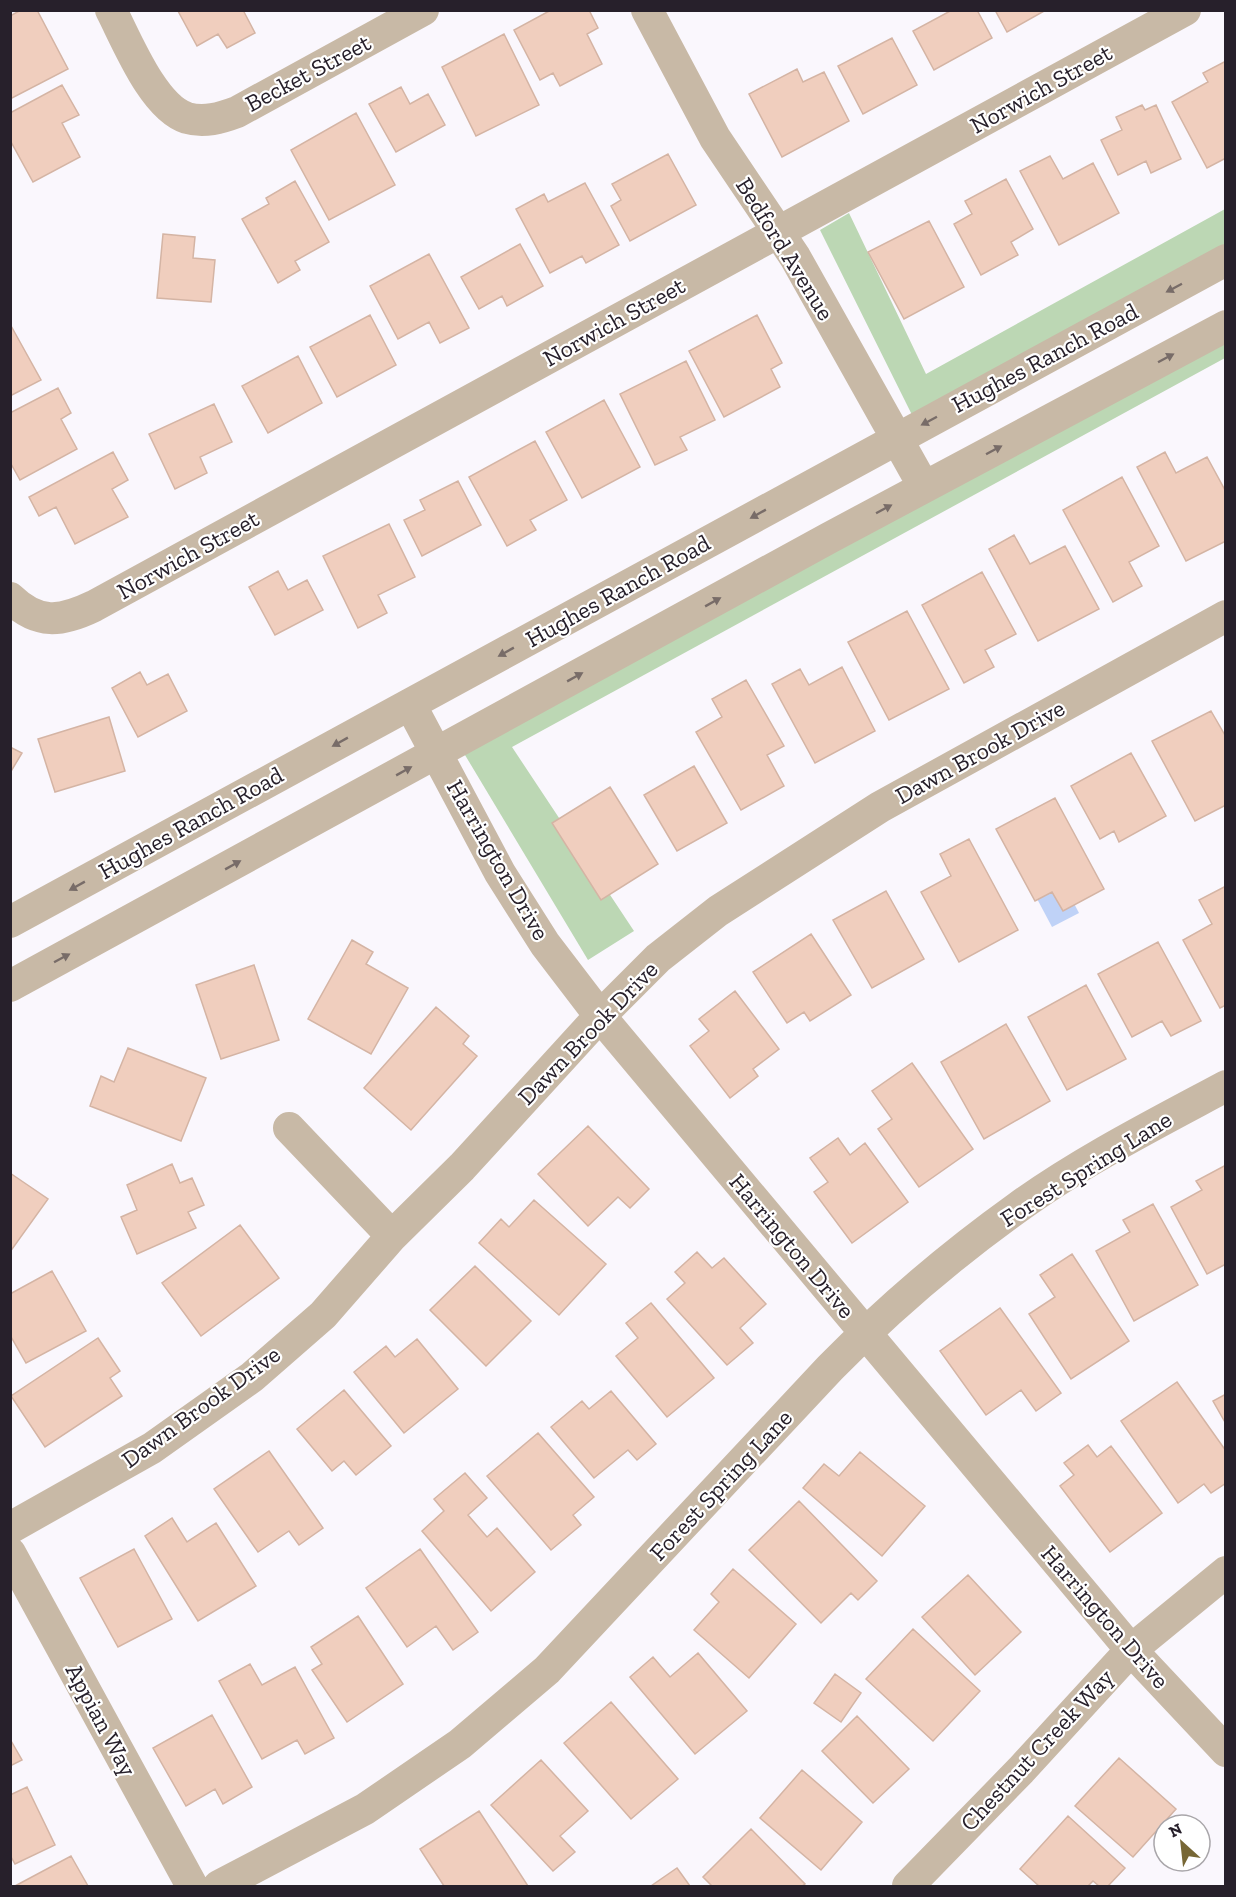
<svg xmlns="http://www.w3.org/2000/svg" width="1236" height="1897" viewBox="0 0 1236 1897" font-family="'Zilla Slab',serif">
<style>
.green{fill:#bcd7b4}
.water{fill:#bfd2f7}
.building{fill:#f0cebe;stroke:#d4b4a4;stroke-width:1.5}
.lines{fill:none;stroke-linecap:round;stroke-linejoin:round}
.minor{stroke:#c8b9a6;stroke-width:32}
.oneway{fill:#786c68}
.labels{text-anchor:middle;stroke-width:4.5;stroke-linejoin:round;paint-order:stroke}
.street-label{font-size:24px;fill:#27202b;stroke:#fff}
</style>
<rect width="100%" height="100%" fill="#faf7fd"/>
<path class="green" d="M1225,209V260L917,425L820,230L849,213L926,374Z
M1225,315V358L512,747L634,931L588,960L453,735Z"/>
<path class="water" d="M1062,881L1079,913L1052,927L1035,895Z"/>
<path class="building" d="M21,10H37L68,69L10,99V16Z
M243,10L255,33L227,48L218,34L197,46L178,11Z
M551,10H589L598,28L587,34L602,64L560,86L553,73L540,80L514,30Z
M952,10H977L992,38L934,70L913,31Z
M995,10H1046L1007,32Z
M504,34L539,105L476,136L442,67Z
M892,38L917,85L863,114L838,66Z
M1226,61V158L1207,168L1172,102L1208,82L1203,73Z
M797,69L803,82L824,72L849,121L782,157L749,94Z
M62,85L79,115L62,123L80,157L33,182L10,140V113Z
M401,87L410,104L428,94L445,125L396,152L369,104Z
M1142,105L1145,110L1156,105L1181,159L1151,173L1146,161L1118,175L1101,140L1122,130L1116,117Z
M356,113L395,185L329,220L291,150Z
M668,154L696,205L630,241L611,206L621,200L612,184Z
M1050,156L1063,179L1093,163L1119,213L1059,245L1020,171Z
M1006,179L1033,229L1011,242L1018,255L981,275L954,224L972,214L965,201Z
M295,181L329,242L295,261L300,270L278,283L242,219L269,204L266,198Z
M585,183L619,245L586,263L582,256L550,273L516,209L544,194L548,202Z
M929,221L964,287L904,319L868,252Z
M163,234L195,237L193,258L215,260L211,302L157,298Z
M520,244L543,286L507,306L502,296L479,309L461,277Z
M429,254L469,328L440,343L429,322L398,339L370,286Z
M370,315L396,365L337,397L310,347Z
M757,315L782,363L771,369L780,387L724,417L689,351Z
M10,324L41,380L10,396Z
M298,356L322,403L268,433L242,386Z
M686,361L715,420L680,437L687,450L655,465L620,394Z
M58,388L71,413L61,419L77,449L20,480L10,462V413Z
M604,400L640,467L582,498L546,432Z
M214,404L232,442L200,457L207,473L175,489L149,434Z
M535,441L567,500L530,520L536,530L507,546L469,477Z
M113,452L128,480L112,489L128,517L75,544L56,507L39,516L29,497Z
M1165,452L1176,473L1207,457L1226,492V541L1186,561L1137,467Z
M1122,477L1159,546L1129,562L1142,586L1113,602L1063,510Z
M458,481L481,525L422,556L404,520L425,510L420,500Z
M389,524L415,577L378,595L387,613L358,628L323,556Z
M1014,535L1030,564L1065,546L1099,609L1038,641L989,549Z
M278,571L288,590L307,580L323,610L275,635L249,587Z
M982,572L1016,634L985,650L994,667L964,683L922,605Z
M907,611L949,689L889,720L848,642Z
M842,667L875,731L815,763L772,684L800,669L809,685Z
M140,672L147,685L168,674L187,711L138,737L112,688Z
M746,680L784,746L767,755L784,786L741,810L696,732L722,717L712,699Z
M1211,711L1226,737V805L1195,821L1152,741Z
M109,717L125,771L55,792L38,739Z
M10,747L22,753L10,773Z
M1131,753L1166,816L1119,842L1114,831L1100,839L1071,786Z
M694,766L727,823L677,851L644,795Z
M610,787L658,864L601,900L552,823Z
M1055,798L1104,889L1063,911L1052,892L1035,901L996,829Z
M969,839L1018,930L959,962L921,892L951,876L940,854Z
M1226,886V1005L1220,1008L1183,940L1212,924L1199,900Z
M886,891L924,959L872,988L833,920Z
M811,934L851,995L810,1021L804,1012L787,1023L753,972Z
M352,940L373,952L366,964L408,988L371,1054L308,1019Z
M1158,942L1201,1021L1171,1036L1162,1021L1132,1037L1098,974Z
M254,965L279,1040L221,1059L196,985Z
M1086,985L1126,1059L1067,1090L1028,1017Z
M735,991L779,1049L753,1069L758,1076L730,1098L690,1046L709,1031L699,1019Z
M436,1007L469,1036L463,1044L477,1056L411,1130L364,1088Z
M1006,1024L1050,1101L984,1139L941,1062Z
M128,1048L206,1078L181,1141L90,1106L101,1076L114,1082Z
M912,1063L973,1149L919,1187L878,1129L892,1119L872,1091Z
M588,1126L649,1189L630,1208L618,1197L588,1226L538,1174Z
M838,1138L850,1155L865,1143L908,1202L852,1243L814,1192L828,1182L810,1158Z
M172,1164L180,1183L192,1178L204,1205L188,1212L196,1228L137,1254L121,1217L137,1210L127,1185Z
M1226,1165V1264L1207,1274L1171,1207L1202,1190L1196,1181Z
M10,1173L48,1199L10,1252Z
M534,1200L606,1264L559,1315L479,1243L501,1219L509,1227Z
M1153,1204L1198,1285L1134,1321L1096,1251L1130,1232L1123,1220Z
M240,1225L279,1278L201,1336L162,1283Z
M697,1252L712,1268L724,1258L766,1304L740,1328L753,1343L727,1365L667,1299L685,1283L675,1272Z
M1072,1254L1129,1341L1071,1379L1029,1314L1055,1297L1040,1275Z
M475,1266L531,1321L486,1366L430,1310Z
M52,1271L86,1331L26,1363L10,1335V1294Z
M651,1303L714,1378L667,1417L616,1356L638,1338L626,1323Z
M1000,1308L1061,1393L1036,1411L1021,1390L986,1415L940,1351Z
M98,1338L120,1371L110,1378L122,1396L45,1447L11,1396Z
M417,1339L458,1389L404,1433L354,1372L386,1346L395,1357Z
M1177,1382L1226,1451V1483L1211,1493L1204,1484L1178,1503L1121,1421Z
M344,1390L391,1446L356,1475L344,1461L332,1471L297,1429Z
M611,1391L656,1444L637,1460L628,1450L594,1478L551,1427L582,1401L589,1409Z
M1226,1394V1424L1213,1401Z
M538,1433L594,1497L573,1515L581,1525L551,1550L487,1476Z
M1088,1445L1097,1457L1111,1446L1162,1513L1110,1552L1060,1486L1074,1475L1064,1463Z
M269,1451L323,1528L299,1545L289,1531L258,1552L214,1489Z
M860,1452L925,1506L882,1556L803,1488L824,1464L839,1476Z
M465,1473L487,1498L468,1515L487,1537L497,1528L535,1572L491,1611L422,1531L444,1511L434,1499Z
M799,1501L877,1581L858,1600L851,1593L821,1623L749,1550Z
M172,1518L187,1542L216,1523L256,1586L198,1621L145,1536Z
M134,1549L172,1619L118,1647L80,1578Z
M420,1549L478,1632L453,1650L436,1626L407,1647L366,1588Z
M733,1569L796,1624L749,1678L694,1630L719,1602L711,1594Z
M968,1575L1021,1632L975,1675L922,1617Z
M358,1616L403,1684L347,1722L312,1670L322,1664L311,1647Z
M913,1629L980,1691L933,1741L866,1679Z
M698,1653L747,1711L695,1754L630,1677L653,1657L670,1677Z
M250,1664L262,1685L295,1667L334,1738L305,1754L297,1740L262,1759L219,1681Z
M835,1674L861,1693L841,1722L814,1703Z
M611,1702L678,1779L631,1819L564,1743Z
M212,1715L252,1787L223,1804L215,1789L186,1806L153,1748Z
M857,1716L909,1769L873,1803L822,1751Z
M10,1739L22,1760L10,1766Z
M1119,1758L1176,1809L1133,1857L1075,1806Z
M541,1760L588,1811L560,1836L575,1852L553,1871L491,1805Z
M802,1770L862,1822L821,1870L760,1818Z
M27,1787L55,1845L15,1864L10,1855V1795Z
M479,1811L528,1886H444L420,1849Z
M1068,1816L1125,1868L1108,1886H1099L1093,1881L1088,1886H1039L1020,1869Z
M751,1829L805,1884L802,1886H712L703,1877Z
M71,1856L88,1886H15Z
M677,1868L690,1886H651Z"/>
<g class="lines">
<path class="minor" d="M111,10C127,41 153,107 187,118C204,123 221,118 237,112L423,10
M647,10L715,138L795,257L924,487
M10,598C38,625 61,622 94,606L1185,10
M410,704L500,873L545,944L600,1016L1131,1650L1226,1751
M10,922L1226,260
M10,986L829,538L1226,326
M289,1128L392,1236
M10,1528L152,1448L252,1377L323,1315L392,1236L462,1167L600,1016L658,958L718,911L880,807L1226,616
M10,1553L192,1886
M219,1886L365,1809L460,1744L547,1670L830,1368C887,1310 950,1256 1017,1208C1080,1162 1157,1123 1226,1086
M908,1886L1021,1770L1131,1650L1226,1572"/>
</g>
<defs><path id="oneway-solid" d="M-6-.8H1V-3.2L6.5 0L1 3.2V.8H-6Z" transform="scale(1.5)"/></defs>
<g class="oneway">
<use href="#oneway-solid" transform="translate(1174 288) rotate(152)"/>
<use href="#oneway-solid" transform="translate(1166 358) rotate(-28)"/>
<use href="#oneway-solid" transform="translate(929 421) rotate(152)"/>
<use href="#oneway-solid" transform="translate(994 450) rotate(-28)"/>
<use href="#oneway-solid" transform="translate(884 509) rotate(-28)"/>
<use href="#oneway-solid" transform="translate(758 514) rotate(151)"/>
<use href="#oneway-solid" transform="translate(713 602) rotate(-29)"/>
<use href="#oneway-solid" transform="translate(506 652) rotate(151)"/>
<use href="#oneway-solid" transform="translate(575 677) rotate(-29)"/>
<use href="#oneway-solid" transform="translate(340 742) rotate(151)"/>
<use href="#oneway-solid" transform="translate(404 771) rotate(-29)"/>
<use href="#oneway-solid" transform="translate(233 865) rotate(-29)"/>
<use href="#oneway-solid" transform="translate(77 886) rotate(151)"/>
<use href="#oneway-solid" transform="translate(62 958) rotate(-28)"/>
</g>
<g class="labels">
<g class="street-label">
<text transform="translate(308 73) rotate(-28)" y="8">Becket Street</text>
<text transform="translate(1041 89) rotate(-29)" y="8">Norwich Street</text>
<text transform="translate(785 249) rotate(58)" y="8">Bedford Avenue</text>
<text transform="translate(614 322) rotate(-29)" y="8">Norwich Street</text>
<text transform="translate(1045 358) rotate(-28)" y="8">Hughes Ranch Road</text>
<text transform="translate(188 555) rotate(-29)" y="8">Norwich Street</text>
<text transform="translate(618 591) rotate(-29)" y="8">Hughes Ranch Road</text>
<text transform="translate(980 752) rotate(-29)" y="8">Dawn Brook Drive</text>
<text transform="translate(191 823) rotate(-29)" y="8">Hughes Ranch Road</text>
<text transform="translate(498 860) rotate(60)" y="8">Harrington Drive</text>
<text transform="translate(588 1033) rotate(-46)" y="8">Dawn Brook Drive</text>
<text transform="translate(1086 1169) rotate(-32)" y="8">Forest Spring Lane</text>
<text transform="translate(792 1246) rotate(50)" y="8">Harrington Drive</text>
<text transform="translate(201 1407) rotate(-36)" y="8">Dawn Brook Drive</text>
<text transform="translate(721 1485) rotate(-47)" y="8">Forest Spring Lane</text>
<text transform="translate(1105 1617) rotate(49)" y="8">Harrington Drive</text>
<text transform="translate(101 1720) rotate(62)" y="8">Appian Way</text>
<text transform="translate(1037 1750) rotate(-47)" y="8">Chestnut Creek Way</text>
</g>
</g>
<rect width="1236" height="1897" fill="none" stroke="#27202b" stroke-width="24"/>
<g transform="translate(1182 1843) rotate(333)"><circle r="28" fill="#ffffff" stroke="#a9a6aa" stroke-width="1.5"/>
<path d="M0-4.5L10 22L0 15L-10 22Z" fill="#776735"/>
<text y="-9" font-size="16" font-weight="bold" text-anchor="middle" fill="#27202b">N</text>
</g>
</svg>
